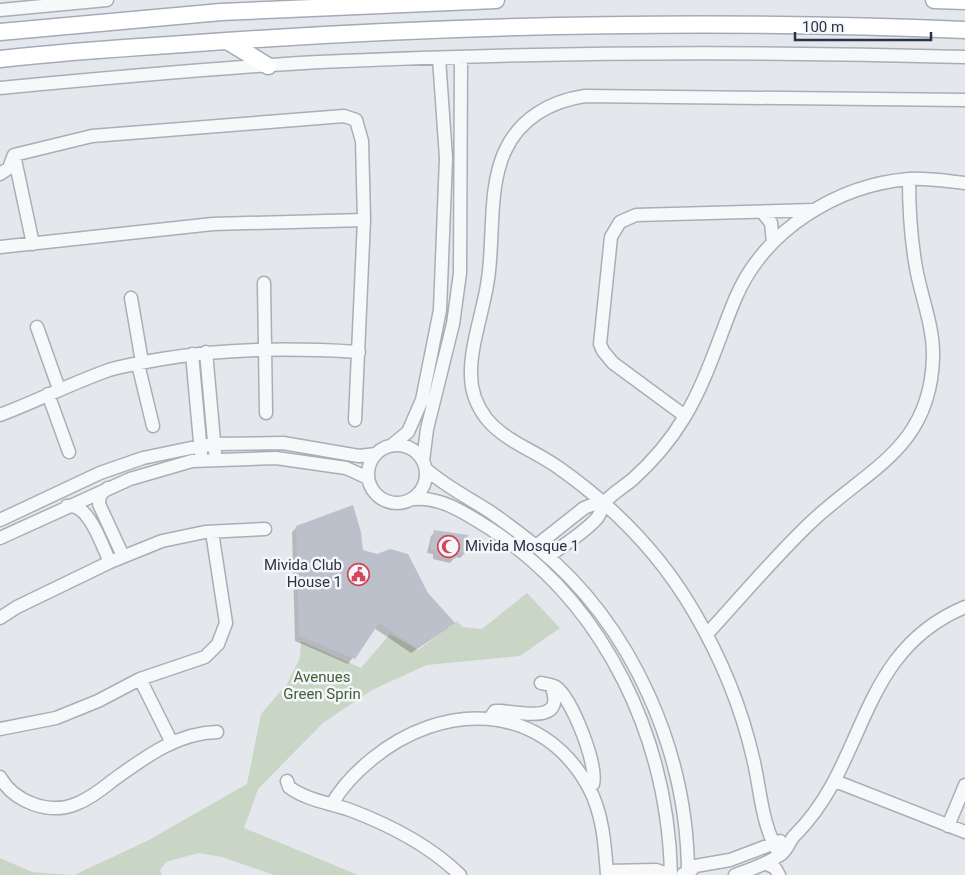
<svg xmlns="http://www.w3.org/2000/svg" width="965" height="875" viewBox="0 0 965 875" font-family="Roboto,sans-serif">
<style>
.green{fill:#c9d6c5}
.shadow{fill:#0003}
.building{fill:#bbc0ca}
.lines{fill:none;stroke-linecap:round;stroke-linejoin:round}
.minor-casing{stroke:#a9aeb7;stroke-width:15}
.major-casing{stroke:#a3abb8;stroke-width:19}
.minor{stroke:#f7f8fa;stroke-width:12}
.major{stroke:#fff;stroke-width:16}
.labels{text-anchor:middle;stroke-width:5;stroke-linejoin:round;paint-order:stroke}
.poi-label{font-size:15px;fill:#2b3445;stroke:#f4f6f9;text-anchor:start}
.park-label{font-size:15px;fill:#3f6138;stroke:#f4f6f9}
</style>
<rect width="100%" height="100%" fill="#e4e7ec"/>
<path class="green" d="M527,593L560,628L520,656L427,665L372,690L323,723L258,789L244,828L358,875H274L222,857L198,853L166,862L160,870L162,875H0V858L32,872L74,875L147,841L247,784L261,714L287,684L300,658L301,641L361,668L390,634L418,650L457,621L462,627L482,629Z"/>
<path class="shadow" d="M297,527L362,551L427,594L448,628L411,653L374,628L348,664L295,641L292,532Z
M435,532L464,554L460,558L455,557L450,563L433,559V554L427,553L431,536Z"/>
<path class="building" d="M353,505L361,532L363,550L377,554L390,549L408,554L428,593L455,623L417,648L379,623L355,659L299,636L296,526Z
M434,530L468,535L465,554L457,553L455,559L436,555L437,551L430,549Z"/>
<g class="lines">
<defs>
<path id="minor" d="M0,10L107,0
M0,88C106,78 213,68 319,62C534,52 750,51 965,57
M14,155L92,136L344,116L356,120L362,141L364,220L355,420
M14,155L33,244
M0,174L9,168L14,155
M763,213L771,223L773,242
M0,247L213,224L364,220
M264,283L266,413
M131,298L142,362
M37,327L59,389
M206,352L215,452
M192,354L201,453
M138,364L153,426
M48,394L69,452
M0,415C37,401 72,383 109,370C126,365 144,362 162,359C228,348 292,348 359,352
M685,416L613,363L603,351L600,344L611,237L620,222L636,215L813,210
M368 474a29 29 0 1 1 58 0a29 29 0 1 1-58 0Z
M392,445L408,432L422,400L440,310L446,158L439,58
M423,461L427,429L453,324L460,273L461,57
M426,469C445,486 467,497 489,511C505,522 522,535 537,547C633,626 688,752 688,875
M108,488L100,495L99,504L123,556
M413,499C442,496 468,515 492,530C607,606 668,740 671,875
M67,506C89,502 102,546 110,562
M0,520L100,473L143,458L191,448L214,444L283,443L359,456L376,454
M0,538L130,479L192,461L276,458L346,468L368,478
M536,546L584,508L594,504L604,503
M548,557C563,545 587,531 598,517C601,512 602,507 604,503C611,494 625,486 633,479C653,461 670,441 684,418C707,380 719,337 736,297C765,230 837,185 909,179C928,178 946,181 965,183
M0,618L17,607L110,562L162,541L205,532L265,529
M707,634C740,598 772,560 807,526C864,470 930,451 933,358C934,329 923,302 917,273C911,242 909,211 909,179
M140,679L172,743
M541,683C546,684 552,685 556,687C572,699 598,765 593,784L589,787
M490,718L495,711H501C522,713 567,724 551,686
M0,729L56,718L98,701L140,679L205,657L218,644L226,623L212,532
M0,777C14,802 49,815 76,804C89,799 101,790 112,781C144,758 176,733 217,732
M287,781L289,787C306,800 330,803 350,810C390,825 429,845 460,875
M835,781L965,832
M332,804C342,786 356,772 372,759C441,702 540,700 588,786C603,813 605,845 607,875
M948,826L965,785
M780,855C761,825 761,791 753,758C741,706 721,658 694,612C661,555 613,506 559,468C536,451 504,441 486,418C477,406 471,390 471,375C470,346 484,309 488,279C494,240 488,187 505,151C520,118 551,101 585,96L965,100
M765,863L775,868L779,875
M607,871L656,870L670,875
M683,874H688L695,866L730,860L780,841
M735,875C750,870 766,864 780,855C788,850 789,840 796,834C868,762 857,652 965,607"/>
<path id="major" d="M934,0L965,1
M0,32L221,12L496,0
M227,41L268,66
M0,59C61,52 123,48 184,44C444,25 705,19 965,30"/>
</defs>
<use href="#minor" class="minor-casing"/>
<use href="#major" class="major-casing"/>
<use href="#minor" class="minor"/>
<use href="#major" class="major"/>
</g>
<defs>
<symbol id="mosque-ring" viewBox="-11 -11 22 22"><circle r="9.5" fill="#f4f6f9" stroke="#d1495b" stroke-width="1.5"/><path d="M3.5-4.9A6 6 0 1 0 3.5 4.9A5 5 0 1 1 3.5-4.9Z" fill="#d1495b"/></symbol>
<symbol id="civic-ring" viewBox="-11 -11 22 22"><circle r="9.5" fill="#f4f6f9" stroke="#d1495b" stroke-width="1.5"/><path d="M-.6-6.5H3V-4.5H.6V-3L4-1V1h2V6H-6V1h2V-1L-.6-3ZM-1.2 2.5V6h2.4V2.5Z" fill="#d1495b"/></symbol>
</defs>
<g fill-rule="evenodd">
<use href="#mosque-ring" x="436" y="534" width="25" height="25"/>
<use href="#civic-ring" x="346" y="562" width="25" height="25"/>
</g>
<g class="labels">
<g class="poi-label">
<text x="465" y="551">Mivida Mosque 1</text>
<text x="342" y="570" text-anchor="end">Mivida Club<tspan x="342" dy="17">House 1</tspan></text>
</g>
<g class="park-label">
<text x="322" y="682">Avenues<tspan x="322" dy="17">Green Sprin</tspan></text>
</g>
</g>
<path d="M795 32v8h136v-8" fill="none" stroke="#2b3445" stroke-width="2.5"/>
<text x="802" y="32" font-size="15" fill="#2b3445" stroke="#f4f6f9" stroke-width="4" paint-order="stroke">100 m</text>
</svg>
